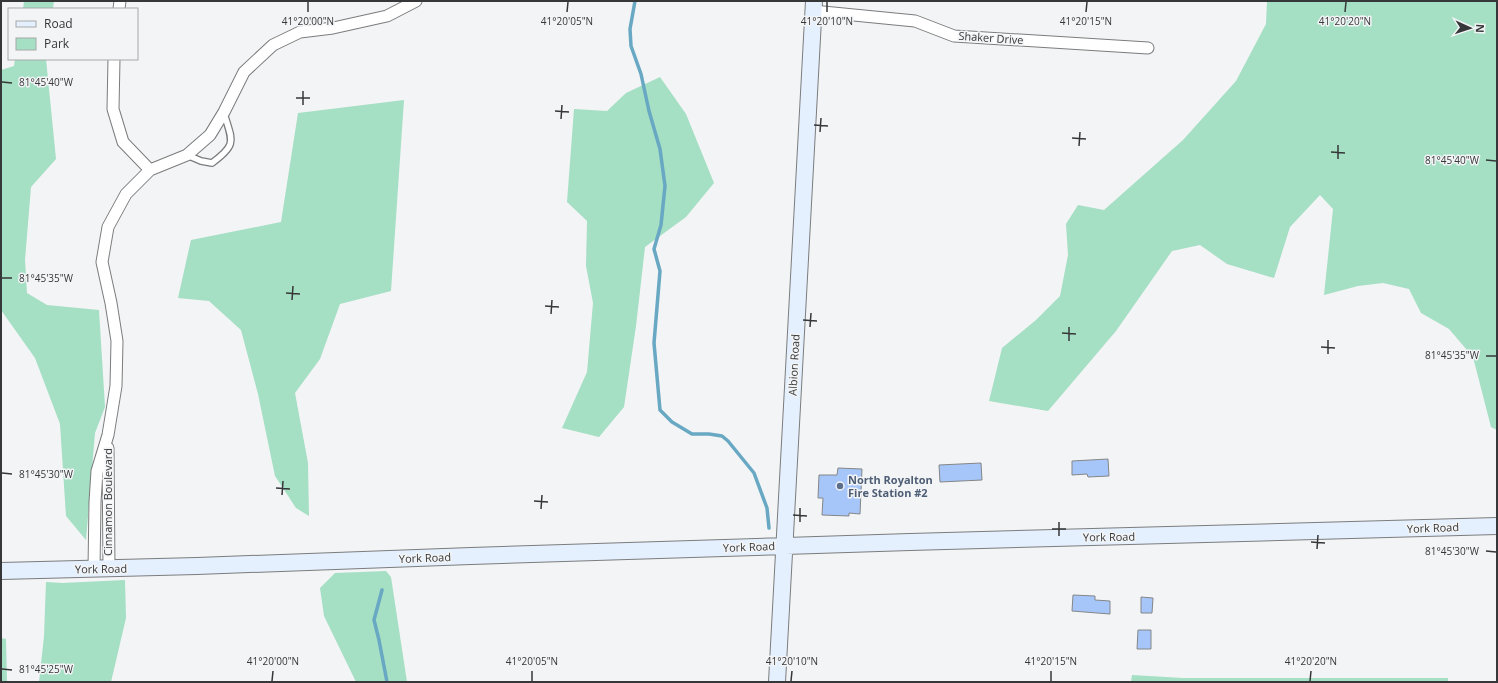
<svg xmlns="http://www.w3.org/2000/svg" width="1498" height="683" viewBox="0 0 1498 683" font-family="'Open Sans',sans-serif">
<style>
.green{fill:#a5dfc4}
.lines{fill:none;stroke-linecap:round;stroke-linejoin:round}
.stream{stroke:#68a8c3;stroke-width:3.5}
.building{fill:#a6c6f9;stroke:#848687}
.lane-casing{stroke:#7b7c7d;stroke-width:8}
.street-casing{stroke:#7b7c7d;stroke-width:13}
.secondary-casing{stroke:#7b7c7d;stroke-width:18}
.lane{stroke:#fff;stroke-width:5.5}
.street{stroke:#fff;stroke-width:11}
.secondary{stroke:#e5f0fe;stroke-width:16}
.ticks{fill:none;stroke:#363738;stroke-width:1.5}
.service-dot{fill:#5c6f8a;stroke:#f3f4f6;stroke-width:1.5}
.labels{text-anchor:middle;stroke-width:3;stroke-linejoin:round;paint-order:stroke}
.street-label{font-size:11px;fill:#363738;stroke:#f3f4f6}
.service-label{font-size:11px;font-weight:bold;fill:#4e5e75;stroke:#f3f4f6;text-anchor:start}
.ticks-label{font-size:10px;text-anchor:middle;fill:#363738;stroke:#f3f4f6;stroke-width:3;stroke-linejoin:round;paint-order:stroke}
</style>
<rect width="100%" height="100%" fill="#f3f4f6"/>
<path class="green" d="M24,1H54L53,9H23Z
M1267,1H1497V430L1491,427L1473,357L1449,329L1421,313L1409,289L1383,283L1358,286L1324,295L1333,209L1320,195L1290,227L1274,278L1227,264L1200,245L1172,251L1116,331L1048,411L989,401L1002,348L1036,320L1060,296L1068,255L1066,224L1078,205L1104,210L1183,140L1236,81L1266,24Z
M15,59H46L56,159L31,187L25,260L27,293L47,305L99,310L105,407L95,433L86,540L66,516L60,424L35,358L1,310V70L14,66Z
M660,77L686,114L714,183L686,217L645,247L636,326L624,407L599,437L562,428L587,372L593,303L586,266L587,221L567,202L574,109L607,111L626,93Z
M404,100L391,291L340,304L320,359L295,393L308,463L309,516L296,508L275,476L258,394L241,330L209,301L178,298L191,240L281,222L298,113Z
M386,571L391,577L407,682H356L324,616L320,588L335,573Z
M125,580L126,618L111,682H39L44,636L46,582L62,583Z
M1,638L6,639L7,682H1Z
M1132,675L1183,678H1448V682H1131Z"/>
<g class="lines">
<path class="stream" d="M635,1L630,29L631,46L641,74L649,111L660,149L665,186L661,225L654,249L660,271L654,343L660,410L672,422L692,434H709L722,436L728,441L754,473L767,508L769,528
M382,590L374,620L379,640L387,682"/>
</g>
<path class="building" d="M1108,459L1109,476L1088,477L1087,474L1072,475V461Z
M981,463L982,480L940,482L939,465Z
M838,468L862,469L860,514L849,513V516L822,515L823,498H818L819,475H837Z
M1073,595L1095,596V600L1110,601V614L1072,611Z
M1141,597L1153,598L1152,613H1141Z
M1138,630H1151V649H1137Z"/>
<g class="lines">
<defs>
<path id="lane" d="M187,155L201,161L212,163C238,144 232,141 224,113"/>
<path id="street" d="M119,9L120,1
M813,11L915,21L954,36L1148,48
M114,59L113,109L123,142L150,170
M108,448L109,569
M94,569L95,502L97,471L108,435L116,386L117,341L111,303L102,262L108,227L126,194L150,170L187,155L210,135L224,112L244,72L273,45L300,32L333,28L387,16L416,1"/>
<path id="secondary" d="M1,571L197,566L471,556L910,542L1497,526
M777,682L814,1"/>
</defs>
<use href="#lane" class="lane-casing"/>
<use href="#street" class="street-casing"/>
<use href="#secondary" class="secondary-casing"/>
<use href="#lane" class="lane"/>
<use href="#street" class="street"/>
<use href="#secondary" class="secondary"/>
</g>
<path class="ticks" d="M308,12V2M567,12L568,2M827,12V2M1086,12L1087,2M1345,12L1346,2M2,82L12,83M296,98H310M303,105V91M555,111L569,112M561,119L562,105M814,125L828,126M820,132L821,118M1072,138L1086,139M1079,146L1080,132M1331,152L1345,153M1338,159V145M1486,160L1496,161M2,278H12M286,293L300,294M292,300L293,286M545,306L559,307M551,314L552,300M803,320L817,321M810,327L811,313M1062,333L1076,334M1069,341V327M1321,347L1335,348M1328,354V340M1486,356H1496M2,473L12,474M276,488L290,489M282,495L283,481M534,501L548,502M541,509L542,495M793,515L807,516M800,522V508M1052,529H1066M1059,536V522M1311,542L1325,543M1317,549L1318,535M1486,551L1496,552M2,669L12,670M272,681L273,671M532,681V671M791,681L792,671M1051,681V671M1310,681L1311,671"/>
<circle class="service-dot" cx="840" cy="486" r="4"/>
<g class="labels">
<g class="street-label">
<text transform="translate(991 38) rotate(4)" y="4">Shaker Drive</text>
<text transform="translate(794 365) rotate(-87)" y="4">Albion Road</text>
<text transform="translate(108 502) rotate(-90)" y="4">Cinnamon Boulevard</text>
<text transform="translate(1433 528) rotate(-2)" y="4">York Road</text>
<text transform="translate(1109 537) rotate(-1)" y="4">York Road</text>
<text transform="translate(749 547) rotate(-2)" y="4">York Road</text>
<text transform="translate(425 558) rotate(-2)" y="4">York Road</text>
<text transform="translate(101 569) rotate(-1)" y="4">York Road</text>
</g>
<g class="service-label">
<text x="848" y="484">North Royalton<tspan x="848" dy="13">Fire Station #2</tspan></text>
</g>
</g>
<g class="ticks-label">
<text x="308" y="25">41°20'00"N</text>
<text x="567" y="25">41°20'05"N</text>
<text x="827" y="25">41°20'10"N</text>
<text x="1086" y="25">41°20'15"N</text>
<text x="1345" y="25">41°20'20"N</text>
<text x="46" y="86">81°45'40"W</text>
<text x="1452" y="164">81°45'40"W</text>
<text x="46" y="282">81°45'35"W</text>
<text x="1452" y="359">81°45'35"W</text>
<text x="46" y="478">81°45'30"W</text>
<text x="1452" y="555">81°45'30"W</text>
<text x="273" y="665">41°20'00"N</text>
<text x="532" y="665">41°20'05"N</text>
<text x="792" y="665">41°20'10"N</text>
<text x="1051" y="665">41°20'15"N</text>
<text x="1311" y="665">41°20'20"N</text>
<text x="46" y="673">81°45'25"W</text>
</g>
<rect width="1498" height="683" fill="none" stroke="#363738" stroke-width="4"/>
<rect x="8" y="8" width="130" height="52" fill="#f3f4f6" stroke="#a7a8aa"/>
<rect x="16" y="21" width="20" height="6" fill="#e5f0fe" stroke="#a7a8aa"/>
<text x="44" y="28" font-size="12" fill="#363738">Road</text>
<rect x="16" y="38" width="20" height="12" fill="#a5dfc4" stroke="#a7a8aa"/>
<text x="44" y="48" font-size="12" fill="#363738">Park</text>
<g transform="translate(1470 28) rotate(93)" stroke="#f3f4f6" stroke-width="3" paint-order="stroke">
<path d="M0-3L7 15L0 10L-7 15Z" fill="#363738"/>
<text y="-6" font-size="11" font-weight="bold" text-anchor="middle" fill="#363738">N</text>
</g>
</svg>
